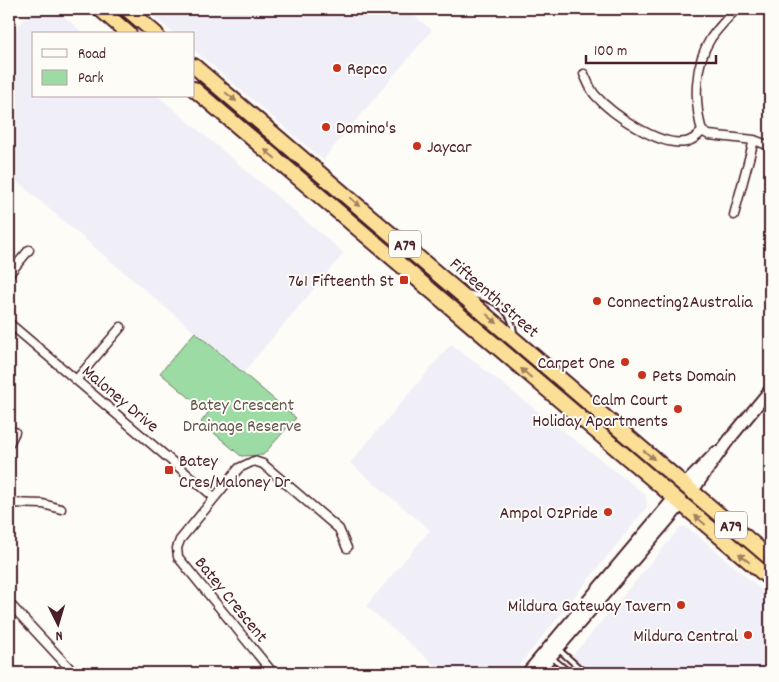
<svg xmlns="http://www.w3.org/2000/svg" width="779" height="682" viewBox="0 0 779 682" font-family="Dekko,sans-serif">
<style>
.built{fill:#f0eff8}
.green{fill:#9cdba4;stroke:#737d68}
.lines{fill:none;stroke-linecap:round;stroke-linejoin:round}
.lane-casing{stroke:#4a1f2b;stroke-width:8}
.street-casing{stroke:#4a1f2b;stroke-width:11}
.secondary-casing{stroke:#4a1f2b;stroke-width:14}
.highway-casing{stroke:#4a1f2b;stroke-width:18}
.lane{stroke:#fdfcf7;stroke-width:4}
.street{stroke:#fdfcf7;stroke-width:8}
.secondary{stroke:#fdfcf7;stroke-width:10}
.highway{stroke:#fbdf96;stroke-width:14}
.oneway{fill:#a27f60}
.poi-dot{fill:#c8321e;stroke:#fdfcf7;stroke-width:2}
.labels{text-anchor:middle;stroke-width:4;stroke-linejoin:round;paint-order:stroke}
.shield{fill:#fdfcf7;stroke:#806168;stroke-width:1}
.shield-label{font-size:16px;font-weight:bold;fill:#4a1f2b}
.poi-label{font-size:18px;fill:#4a1f2b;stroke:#fdfcf7;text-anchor:start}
.street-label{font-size:18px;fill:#4a1f2b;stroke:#fdfcf7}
.park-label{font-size:18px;fill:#63574f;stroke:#fdfcf7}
</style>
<rect width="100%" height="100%" fill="#fdfcf7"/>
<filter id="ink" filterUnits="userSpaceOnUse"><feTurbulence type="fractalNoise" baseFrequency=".02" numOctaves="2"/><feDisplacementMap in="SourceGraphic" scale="10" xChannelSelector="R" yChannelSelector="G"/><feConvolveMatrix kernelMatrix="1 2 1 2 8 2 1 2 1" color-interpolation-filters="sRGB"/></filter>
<g filter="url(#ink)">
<path class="built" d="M33,9H55L84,34H34V96H158L344,253L243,373L9,175V37Z
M145,9H406L432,30L326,156L324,161L194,50V34H174Z
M451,344L646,495L647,507L513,673H429L435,665L366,606L430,530L350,463Z
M681,527H685L695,533L770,597V673H558Z"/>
<path class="green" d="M195,332L296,418L263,455L241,456L201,422L208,413L160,373Z"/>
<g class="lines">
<defs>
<path id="lane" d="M467,293C490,298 512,306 514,333
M558,649L585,673
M551,657L570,673"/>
<path id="street" d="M736,9C728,18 718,28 711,38C694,64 694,102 702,131L709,135L754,140L770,146
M584,74C587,80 590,89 595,95C612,114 659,147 686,142C693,140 698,136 702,131
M734,215L754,140
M9,274L29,250
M9,323L214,497
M76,380L121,327
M9,444L15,432
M9,503L43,504L61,509
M9,603L74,673
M273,673L178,557L177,548L180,540L239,468L254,461L263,464L339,529L347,548
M360,673H362"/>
<path id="secondary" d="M684,485L716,452
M692,492L728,441L770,390
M527,673L673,499
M537,673L681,505"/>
<path id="highway" d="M100,9L129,34
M127,9L156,34
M194,66L770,558
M194,89L770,579"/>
</defs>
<use href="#lane" class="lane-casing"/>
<use href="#street" class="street-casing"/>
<use href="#secondary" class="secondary-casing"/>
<use href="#highway" class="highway-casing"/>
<use href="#lane" class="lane"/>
<use href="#street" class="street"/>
<use href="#secondary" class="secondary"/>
<use href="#highway" class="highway"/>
</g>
<defs><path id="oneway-solid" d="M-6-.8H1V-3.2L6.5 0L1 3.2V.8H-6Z" transform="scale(1.25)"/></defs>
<g class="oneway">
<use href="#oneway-solid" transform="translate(231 97) rotate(40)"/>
<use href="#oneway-solid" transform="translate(270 154) rotate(-140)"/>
<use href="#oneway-solid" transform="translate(355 202) rotate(40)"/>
<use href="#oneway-solid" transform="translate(492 319) rotate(41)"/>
<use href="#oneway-solid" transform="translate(526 373) rotate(-139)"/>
<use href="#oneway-solid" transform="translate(649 455) rotate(40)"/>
<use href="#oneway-solid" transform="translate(700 520) rotate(-139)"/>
<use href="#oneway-solid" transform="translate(744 558) rotate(-140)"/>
</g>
</g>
<g class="poi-dot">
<circle cx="337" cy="68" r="5"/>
<circle cx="326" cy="127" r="5"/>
<circle cx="417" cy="146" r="5"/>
<rect x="399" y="275" width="10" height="10" rx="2.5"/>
<circle cx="597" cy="301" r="5"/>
<circle cx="625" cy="362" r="5"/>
<circle cx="642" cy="375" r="5"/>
<circle cx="678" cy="409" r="5"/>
<rect x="164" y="465" width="10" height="10" rx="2.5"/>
<circle cx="608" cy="512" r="5"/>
<circle cx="681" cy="605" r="5"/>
<circle cx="748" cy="635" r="5"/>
</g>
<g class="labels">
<g class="shield">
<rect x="389" y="230.5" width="32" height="27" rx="4"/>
<rect x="715" y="511.5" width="32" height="27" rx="4"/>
</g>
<g class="shield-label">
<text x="405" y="250">A79</text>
<text x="731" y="531">A79</text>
</g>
<g class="poi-label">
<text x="347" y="74">Repco</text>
<text x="336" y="133">Domino's</text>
<text x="427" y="152">Jaycar</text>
<text x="394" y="286" text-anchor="end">761 Fifteenth St</text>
<text x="607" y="307">Connecting2Australia</text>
<text x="615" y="368" text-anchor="end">Carpet One</text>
<text x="652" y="381">Pets Domain</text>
<text x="668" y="405" text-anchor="end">Calm Court<tspan x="668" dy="21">Holiday Apartments</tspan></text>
<text x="179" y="466">Batey<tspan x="179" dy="21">Cres/Maloney Dr</tspan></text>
<text x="598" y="518" text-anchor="end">Ampol OzPride</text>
<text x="671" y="611" text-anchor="end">Mildura Gateway Tavern</text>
<text x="738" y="641" text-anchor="end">Mildura Central</text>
</g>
<g class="street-label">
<text transform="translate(495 297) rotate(41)" y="6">Fifteenth Street</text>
<text transform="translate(121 398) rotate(40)" y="6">Maloney Drive</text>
<text transform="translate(232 599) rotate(51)" y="6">Batey Crescent</text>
</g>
<g class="park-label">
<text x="242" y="410">Batey Crescent<tspan x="242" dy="21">Drainage Reserve</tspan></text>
</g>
</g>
<rect width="779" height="682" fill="none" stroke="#fdfcf7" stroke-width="30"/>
<rect x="15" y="15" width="749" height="652" fill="none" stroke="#4a1f2b" stroke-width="2" filter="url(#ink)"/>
<rect x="32" y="32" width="162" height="65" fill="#fdfcf7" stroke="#b5a4a5"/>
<rect x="42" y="49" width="25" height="8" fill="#fdfcf7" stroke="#b5a4a5"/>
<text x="78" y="58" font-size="15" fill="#4a1f2b">Road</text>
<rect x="42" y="70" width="25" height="15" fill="#9cdba4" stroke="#b5a4a5"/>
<text x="78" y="82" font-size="15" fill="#4a1f2b">Park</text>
<g transform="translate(58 624) rotate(175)" stroke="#fdfcf7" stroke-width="4" paint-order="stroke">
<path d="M0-4L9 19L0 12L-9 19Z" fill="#4a1f2b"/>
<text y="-8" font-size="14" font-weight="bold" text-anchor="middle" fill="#4a1f2b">N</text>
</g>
<path d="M586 55v8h130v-8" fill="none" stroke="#4a1f2b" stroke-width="2.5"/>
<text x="594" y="55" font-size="15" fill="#4a1f2b" stroke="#fdfcf7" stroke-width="4" paint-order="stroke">100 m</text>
</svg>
